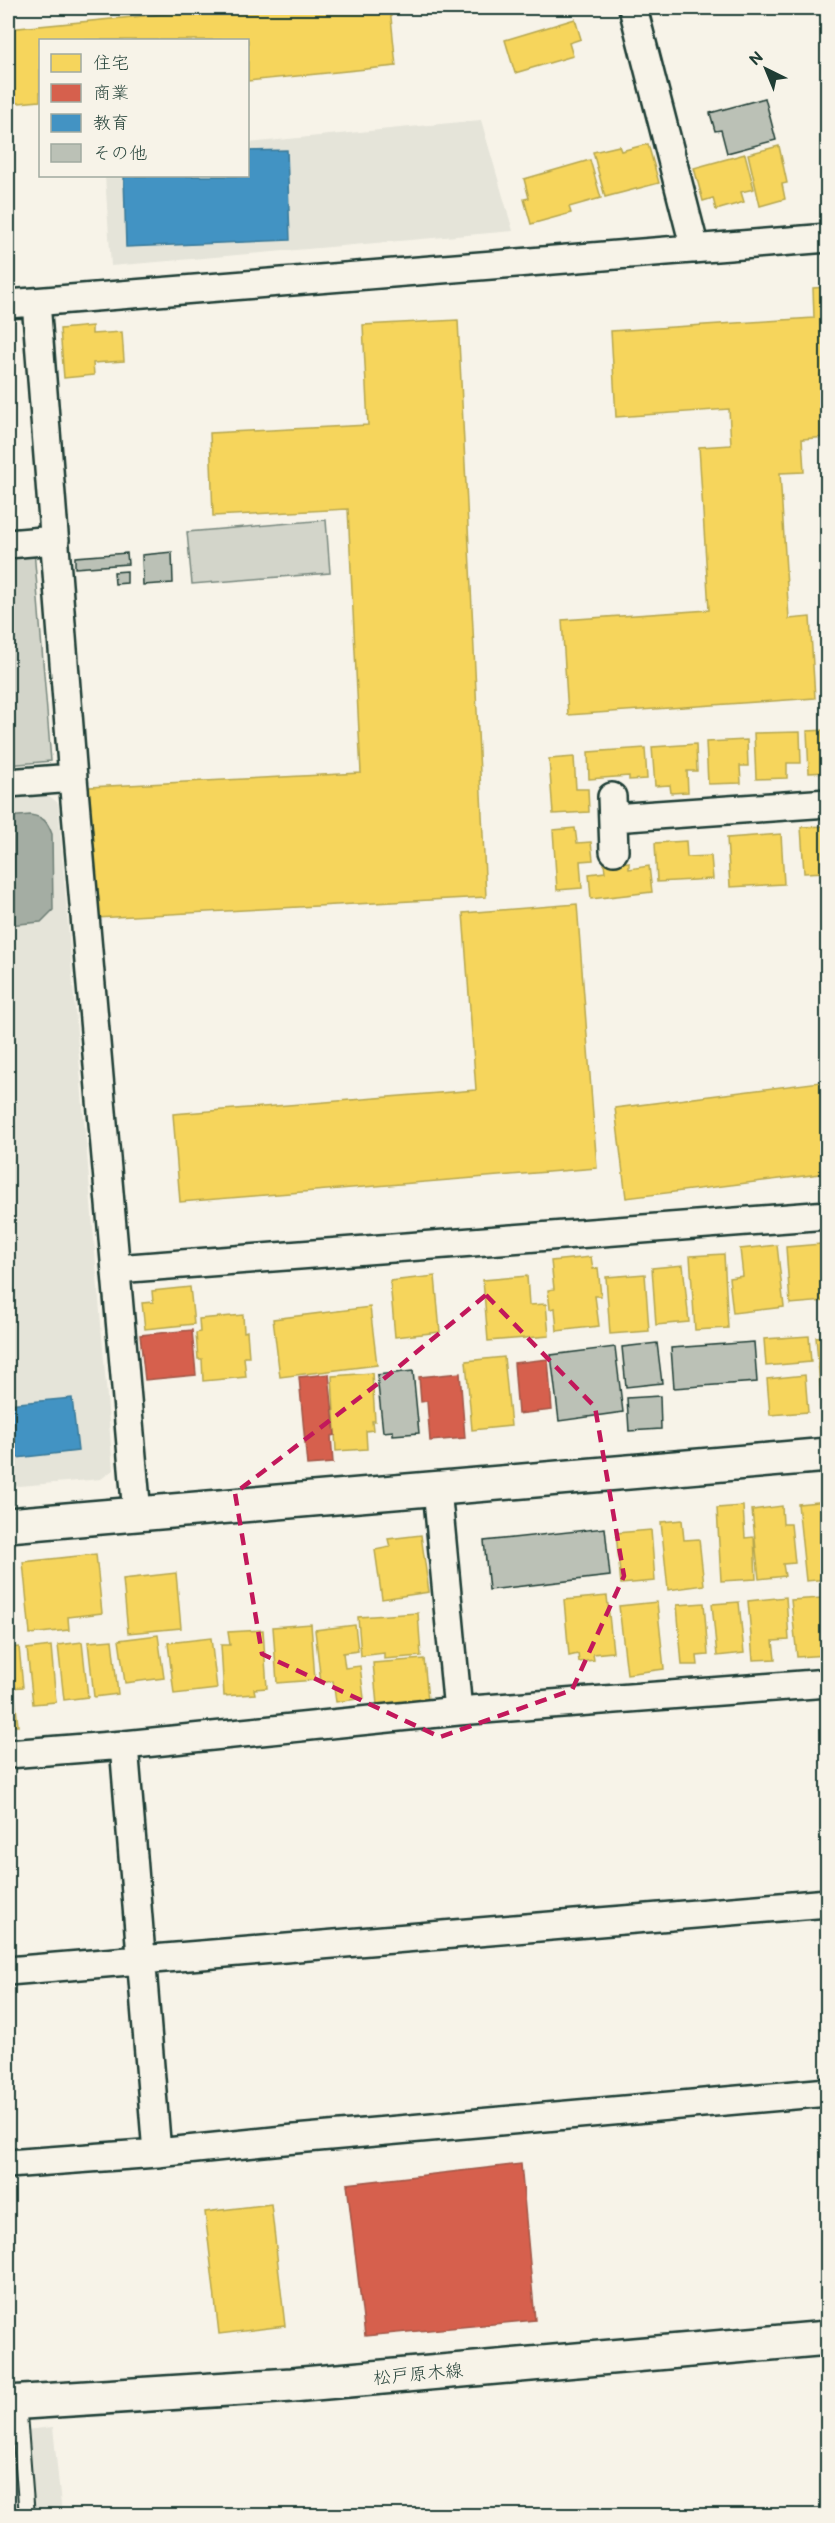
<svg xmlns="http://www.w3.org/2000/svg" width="835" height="2523" viewBox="0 0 835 2523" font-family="'Balsamiq Sans','Klee One',sans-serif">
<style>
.built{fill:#e5e4d9}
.green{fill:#d3d5ca;stroke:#79897f;stroke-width:1.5}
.water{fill:#a4ada3;stroke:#6f8077;stroke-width:1.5}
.homes{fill:#f6d55c;stroke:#b6a750;stroke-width:1.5}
.shops{fill:#d6604d;stroke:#9f5646;stroke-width:1.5}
.schools{fill:#4393c3;stroke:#387998;stroke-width:1.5}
.building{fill:#bbc1b6;stroke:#1f3d34;stroke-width:1.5}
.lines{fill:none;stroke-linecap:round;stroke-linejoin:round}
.lane-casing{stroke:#1f3d34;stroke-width:18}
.street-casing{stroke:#1f3d34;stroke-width:32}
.secondary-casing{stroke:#1f3d34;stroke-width:38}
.lane{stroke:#f7f3e8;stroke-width:14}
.street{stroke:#f7f3e8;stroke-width:27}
.secondary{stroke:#f7f3e8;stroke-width:33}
.marked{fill:none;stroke:#c2185b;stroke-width:4.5;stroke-dasharray:12 8;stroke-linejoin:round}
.labels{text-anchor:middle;stroke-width:6;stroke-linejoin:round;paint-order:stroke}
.street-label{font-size:18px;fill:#1f3d34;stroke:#f7f3e8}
</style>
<rect width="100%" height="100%" fill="#f7f3e8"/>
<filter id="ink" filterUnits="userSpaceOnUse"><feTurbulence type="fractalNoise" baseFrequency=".0167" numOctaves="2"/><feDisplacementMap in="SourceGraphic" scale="12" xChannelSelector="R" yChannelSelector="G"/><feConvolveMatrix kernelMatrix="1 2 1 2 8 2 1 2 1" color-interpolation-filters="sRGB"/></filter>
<g filter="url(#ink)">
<path class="built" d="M481,120L513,231L111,266L105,176H248V143Z
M48,795L58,803L113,1470L101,1479L8,1487V798Z
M53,2427L62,2515L8,2516V2432Z"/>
<path class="green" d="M326,520L330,573L192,584L187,532Z
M34,550L51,761L8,765V552Z"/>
<path class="water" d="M30,815C44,817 47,821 52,834L53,910L41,922L8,925V817Z"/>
<path class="homes" d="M226,8H390L396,66L248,81V40H40V101L8,104V29Z
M575,19L581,39L569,43L573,56L515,73L505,40Z
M648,144L659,183L605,197L593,152L619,146L621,151Z
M779,146L787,183L782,184L785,199L760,206L748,154Z
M745,154L754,189L741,192L744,202L716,210L713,198L703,201L694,168Z
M590,160L601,198L569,207L571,213L531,224L524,199L529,198L524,179Z
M828,287V437L802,439L804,472L780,473L789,619L810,617L815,698L568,715L562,620L709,610L699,447L731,445L729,409L616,417L611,331L814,318L813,288Z
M458,320L486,897L96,918L89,787L361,773L348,509L213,516L210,433L368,425L363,325Z
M92,326V334L122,332L124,361L93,363L94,375L64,378L60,329Z
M828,730V772L809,773L807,731Z
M800,732L801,763H787V778L756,779L754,733Z
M747,740L748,766H740L741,783L708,784L706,742Z
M696,744L697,771H687L688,792L671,793L670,785L655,786L652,747Z
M645,748L647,779L629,780V776L589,779L588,752Z
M574,757L576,789H588L589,812L553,814L549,759Z
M828,826V872L804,873L801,827Z
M575,828L577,843L591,842L593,860L580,861L582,888L557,890L553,830Z
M781,834L784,884L730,887L727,838Z
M686,841L687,857L711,856L713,879L657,882L655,843Z
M629,862V869L649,866L652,892L591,899L589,874L605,872L604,864Z
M577,904L597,1168L180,1202L173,1114L476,1090L463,913Z
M828,1081V1173L626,1198L615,1108Z
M821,1244L825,1301L790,1304L786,1247Z
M777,1245L784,1307L733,1313L729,1278L743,1276L740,1249Z
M724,1254L728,1328L695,1330L690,1256Z
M591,1257L593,1269L598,1268L601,1296H595L599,1326L557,1331L555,1308L550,1309L548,1290L554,1289L551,1261Z
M683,1265L689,1322L656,1325L652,1268Z
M645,1274L649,1331L610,1334L606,1277Z
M435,1276L440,1332L395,1337L390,1281Z
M527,1276L529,1305L546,1304L549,1336L488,1341L483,1280Z
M190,1287L194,1324L145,1329L142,1303L153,1302L152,1291Z
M370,1307L377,1365L280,1377L273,1319Z
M243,1315L244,1332L247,1331L249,1357H244L246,1377L203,1381L202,1359H198L196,1333L200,1332L199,1319Z
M809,1336L811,1362L766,1366L764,1339Z
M828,1336V1397H821L816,1337Z
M504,1357L511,1426L472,1430L466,1361Z
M372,1373L375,1421H372L373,1430L366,1431L367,1449L336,1451L332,1376Z
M805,1375L808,1412L770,1415L767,1379Z
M828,1501V1579L806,1581L798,1504Z
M743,1506L745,1538L754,1537L756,1579L721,1581L717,1508Z
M782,1506L783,1524H791L795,1563L783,1564L785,1576L759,1579L752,1510Z
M682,1520L684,1540L699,1539L704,1585L668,1590L661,1522Z
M651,1530L655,1581L621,1584L616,1533Z
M421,1535L429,1592L382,1599L375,1550L390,1547L388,1539Z
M96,1554L102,1613L68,1617L69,1630L30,1634L23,1562Z
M176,1573L181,1628L128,1633L123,1579Z
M607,1596L613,1652L593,1654L594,1660L579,1662L578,1654L569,1656L564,1600Z
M786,1597L789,1640L773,1641L775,1659L753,1660L748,1601Z
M822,1598L827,1655L797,1657L791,1600Z
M657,1602L664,1669L627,1674L619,1606Z
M739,1602L744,1653L717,1656L712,1604Z
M704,1603L708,1655L697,1656L698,1665H682L677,1605Z
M418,1613L421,1656L384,1659V1653L361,1656L358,1617Z
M311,1624L315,1680L277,1683L273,1627Z
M355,1625L358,1651L343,1653L345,1668L360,1666L364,1698L336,1702L333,1681L321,1683L315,1630Z
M263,1630L267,1688L254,1689L255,1694L224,1696L221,1645H230L228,1632Z
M158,1635L164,1678L125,1683L119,1640Z
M211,1638L217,1689L174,1694L168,1643Z
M112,1640L118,1694L94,1697L88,1642Z
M82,1642L88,1697L64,1700L58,1645Z
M51,1646L56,1702L33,1704L27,1649Z
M19,1647L23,1687L8,1688V1648Z
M424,1659L428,1700L377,1705L373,1663Z
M8,1696H15L18,1726H8Z
M271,2204L285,2326L219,2334L205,2212Z"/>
<path class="shops" d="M192,1330L196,1375L145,1380L140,1335Z
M548,1359L552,1410L518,1414L514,1363Z
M460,1373L465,1438L430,1441L427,1401L421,1402L419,1377Z
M329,1374L335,1435L331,1436L333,1463L307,1465L299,1377Z
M521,2164L535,2320L365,2336L347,2184Z"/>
<path class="schools" d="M287,150L290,240L126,247L124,176H248V151Z
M72,1398L78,1451L8,1459V1404Z"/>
<path class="building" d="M765,98L776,140L727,153L721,130L715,131L710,113Z
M172,552L173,583L143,585L142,555Z
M127,553L128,564L75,568V557Z
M127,571V583L115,584L114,572Z
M754,1342L757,1382L674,1388L671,1348Z
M657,1343L662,1383L626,1387L622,1347Z
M615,1347L623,1412L559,1421L551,1355Z
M413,1371L419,1433L393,1435V1431L383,1432L377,1375Z
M660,1396L661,1429L629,1431L627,1398Z
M605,1528L610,1576L489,1590L484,1541Z"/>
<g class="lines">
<defs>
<path id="lane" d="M18,2402L27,2516"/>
<path id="street" d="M633,8L695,249
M36,302L73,778L137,1514
M8,304L828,238
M8,544L55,540
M8,783L73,778
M612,797L614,851
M613,818L828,803
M116,1269L828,1215
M437,1489L458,1711
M124,1745L157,2153
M8,1754L124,1745L458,1711L828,1683
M8,1971L828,1903
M8,2164L157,2153L284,2140L828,2092"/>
<path id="secondary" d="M8,1525L828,1455
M8,2403L292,2385L828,2338"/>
</defs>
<use href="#lane" class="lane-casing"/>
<use href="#street" class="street-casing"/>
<use href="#secondary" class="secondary-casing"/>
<use href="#lane" class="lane"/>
<use href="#street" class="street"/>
<use href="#secondary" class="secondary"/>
</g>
</g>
<path class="marked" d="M486,1295L595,1407L624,1576L572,1690L440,1737L262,1654L235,1493L380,1382Z"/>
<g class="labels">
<g class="street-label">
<text transform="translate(418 2374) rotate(-5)" y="6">松戸原木線</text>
</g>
</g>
<rect width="835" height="2523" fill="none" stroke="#f7f3e8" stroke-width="30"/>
<rect x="15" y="15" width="805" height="2493" fill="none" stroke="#1f3d34" stroke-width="2" filter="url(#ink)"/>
<rect x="39" y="39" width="210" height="138" fill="#f7f3e8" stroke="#a1aaa0" stroke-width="1.5"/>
<rect x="51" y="54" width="30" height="18" fill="#f6d55c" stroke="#a1aaa0" stroke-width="1.5"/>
<text x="93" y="69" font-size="18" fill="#1f3d34">住宅</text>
<rect x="51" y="84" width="30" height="18" fill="#d6604d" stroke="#a1aaa0" stroke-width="1.5"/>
<text x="93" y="99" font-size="18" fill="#1f3d34">商業</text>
<rect x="51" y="114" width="30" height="18" fill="#4393c3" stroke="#a1aaa0" stroke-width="1.5"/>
<text x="93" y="129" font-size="18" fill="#1f3d34">教育</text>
<rect x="51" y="144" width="30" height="18" fill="#bbc1b6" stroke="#a1aaa0" stroke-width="1.5"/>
<text x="93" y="159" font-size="18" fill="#1f3d34">その他</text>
<g transform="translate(766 69) rotate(317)" stroke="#f7f3e8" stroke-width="4.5" paint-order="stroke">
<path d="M0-4.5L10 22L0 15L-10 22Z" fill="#1f3d34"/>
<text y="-9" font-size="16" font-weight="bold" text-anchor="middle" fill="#1f3d34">N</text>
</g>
</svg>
